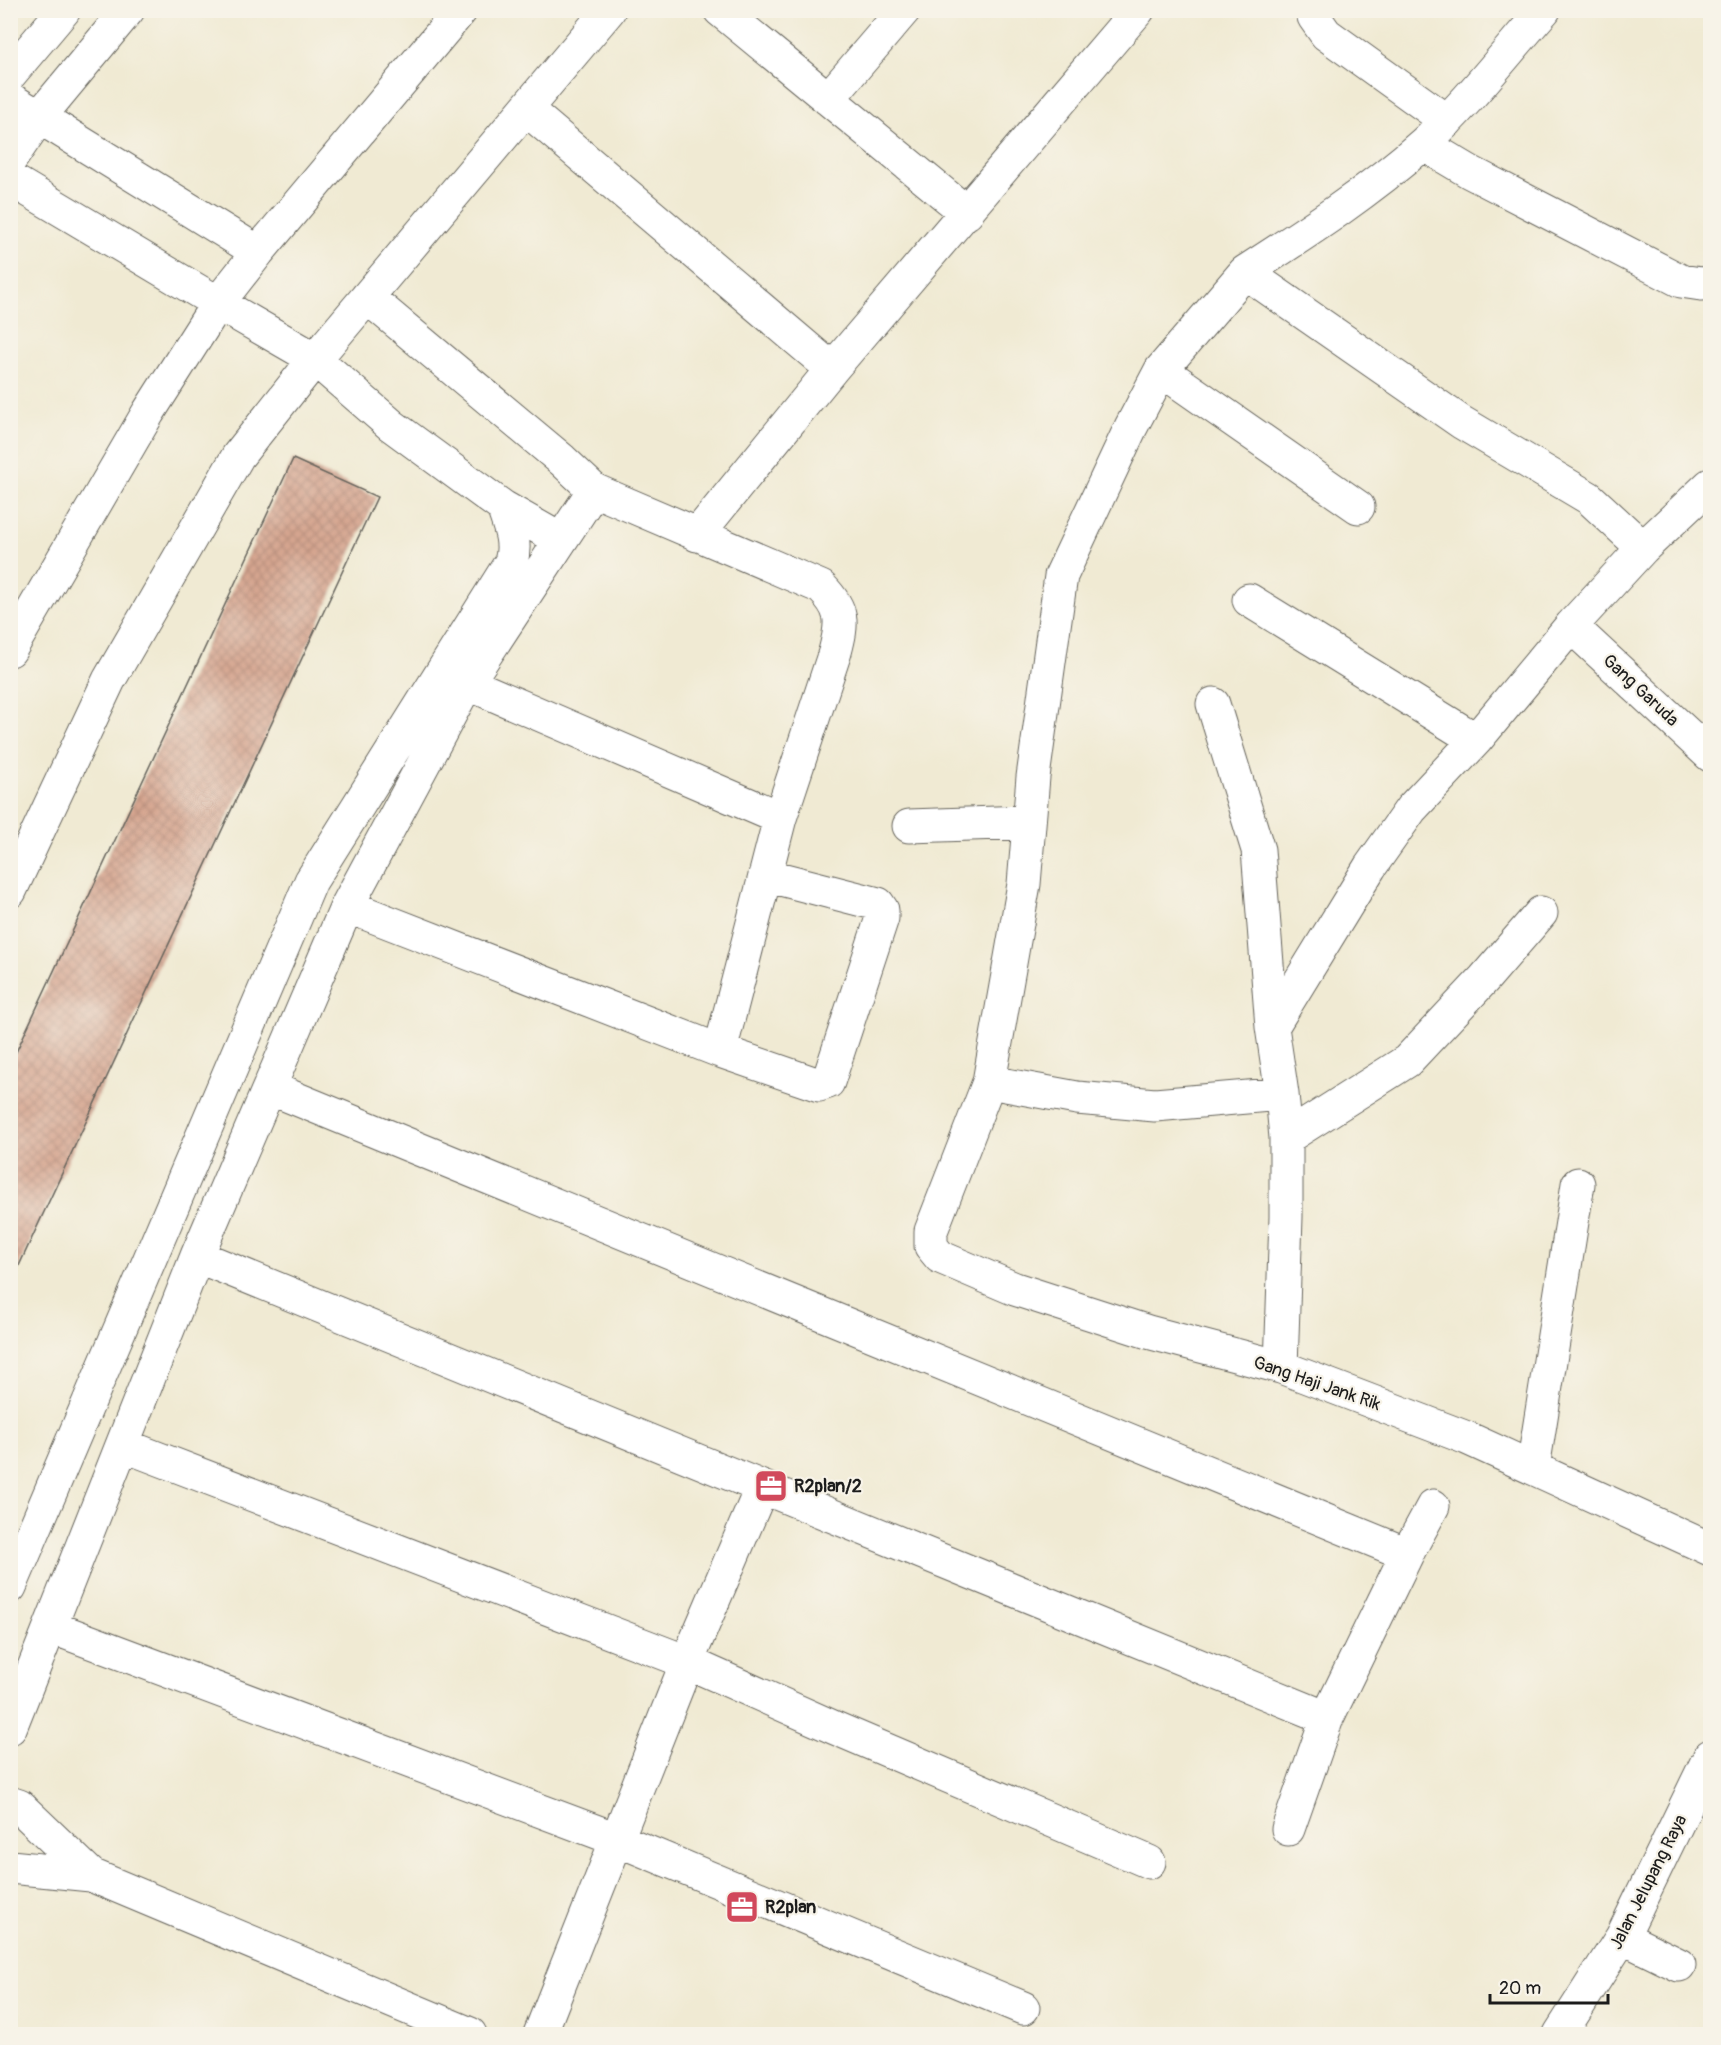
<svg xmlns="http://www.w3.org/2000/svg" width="1721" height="2045" viewBox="0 0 1721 2045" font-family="Pangolin,sans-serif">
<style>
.building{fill:url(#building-cross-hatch)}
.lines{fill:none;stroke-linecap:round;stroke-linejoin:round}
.minor-casing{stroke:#66645c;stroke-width:35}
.minor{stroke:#fff;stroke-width:33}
.labels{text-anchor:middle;stroke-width:4.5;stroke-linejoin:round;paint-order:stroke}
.street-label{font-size:18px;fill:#1c1c1c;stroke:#f7f3e8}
.poi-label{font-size:18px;font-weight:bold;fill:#1c1c1c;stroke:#f7f3e8;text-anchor:start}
</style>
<defs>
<pattern id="building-cross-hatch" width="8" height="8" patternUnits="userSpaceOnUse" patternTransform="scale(1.5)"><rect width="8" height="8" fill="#d5a58f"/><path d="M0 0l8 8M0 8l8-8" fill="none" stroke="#b68d7b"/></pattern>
</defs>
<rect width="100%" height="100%" fill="#f7f3e8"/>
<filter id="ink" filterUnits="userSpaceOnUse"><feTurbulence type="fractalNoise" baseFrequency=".0167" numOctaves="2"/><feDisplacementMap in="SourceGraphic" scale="12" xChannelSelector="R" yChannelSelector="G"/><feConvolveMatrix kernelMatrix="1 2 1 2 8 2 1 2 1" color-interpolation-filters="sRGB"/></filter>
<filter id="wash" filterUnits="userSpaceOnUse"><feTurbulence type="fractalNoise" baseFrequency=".008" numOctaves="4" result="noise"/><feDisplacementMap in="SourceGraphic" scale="24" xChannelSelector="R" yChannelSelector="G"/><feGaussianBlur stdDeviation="1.35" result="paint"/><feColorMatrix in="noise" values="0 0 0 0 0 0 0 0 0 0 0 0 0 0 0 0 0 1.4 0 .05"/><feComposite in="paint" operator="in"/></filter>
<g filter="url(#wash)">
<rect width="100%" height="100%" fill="#f0ead3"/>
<g id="blocks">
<path class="building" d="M293,459L377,497L10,1285V1065Z"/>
</g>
</g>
<g filter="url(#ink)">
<use href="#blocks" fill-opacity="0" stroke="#66645c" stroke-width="1.5"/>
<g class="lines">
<defs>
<path id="minor" d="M720,10L967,213
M1313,10L1314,17L1326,34L1447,121
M10,74L64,10
M10,99L258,252
M828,99L904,10
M526,109L832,369
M1423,144L1470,172L1681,281L1701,284L1710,283
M10,160L40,116L128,10
M10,179L218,303L315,359L391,425L503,507L561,540
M1245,272C1307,232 1369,192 1424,143C1467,104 1505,54 1544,10
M367,297L562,460L594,490L821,587C844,610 843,622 835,652L780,818L720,1051
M1161,370L1358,507
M697,535L832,369L1138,10
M1643,548L1710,485
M1249,600L1476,740
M1571,626L1710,755
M10,650L148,413L218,303L258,252L461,10
M446,674L780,818
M1213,704L1258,850L1272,1027L1282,1094L1286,1138V1217L1281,1367
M909,826L1029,822
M10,891L109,680L238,456L315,359L609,10
M347,906L720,1051L819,1085L828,1082L882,918V910L878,904L765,875
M1272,1027L1370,867L1411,809L1476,740L1571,626L1643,548L1589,498L1461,422L1245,272L1161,370L1131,427L1061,576L1033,777L1024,884L989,1082L931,1231V1246L940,1257L1015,1289L1148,1332L1281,1367L1467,1438L1710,1549
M989,1082L1077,1098L1155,1105L1282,1094
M270,1088L1407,1554
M1286,1138L1407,1061L1484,979L1541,913
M197,1256L1327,1718
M123,1445L687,1662L835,1728L1149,1862
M1533,1468L1578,1184
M10,1587L311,881L511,562C517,542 509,526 503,507
M51,1627L616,1839L1023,2008
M10,1728L197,1256L347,906L467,683L594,490
M10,1803L19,1806L91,1875
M1288,1829L1327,1718L1407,1554L1433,1506
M10,1867L91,1875L470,2034
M1622,1937L1679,1965
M540,2034L687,1662L762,1487
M1560,2034L1622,1937L1710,1756"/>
</defs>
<use href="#minor" class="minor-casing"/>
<use href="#minor" class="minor"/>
</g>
</g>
<defs>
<symbol id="office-square" viewBox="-11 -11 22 22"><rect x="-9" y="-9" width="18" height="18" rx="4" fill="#d1495b" stroke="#f7f3e8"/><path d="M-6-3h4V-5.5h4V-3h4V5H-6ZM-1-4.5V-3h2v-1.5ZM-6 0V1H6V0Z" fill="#fff"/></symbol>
</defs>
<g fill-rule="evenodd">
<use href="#office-square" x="752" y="1467" width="38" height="38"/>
<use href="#office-square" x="723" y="1888" width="38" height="38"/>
</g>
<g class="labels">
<g class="street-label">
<text transform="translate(1641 690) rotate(43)" y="6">Gang Garuda</text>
<text transform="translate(1317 1383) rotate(19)" y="6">Gang Haji Jank Rik</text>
<text transform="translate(1648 1882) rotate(-63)" y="6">Jalan Jelupang Raya</text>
</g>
<g class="poi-label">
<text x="794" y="1492">R2plan/2</text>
<text x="765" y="1913">R2plan</text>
</g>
</g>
<rect width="1721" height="2045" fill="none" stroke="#f7f3e8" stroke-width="36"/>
<path d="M1490 1994v9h118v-9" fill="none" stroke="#1c1c1c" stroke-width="3"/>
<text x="1499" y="1994" font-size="18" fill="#1c1c1c" stroke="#f7f3e8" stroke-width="4.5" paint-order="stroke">20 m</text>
</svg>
